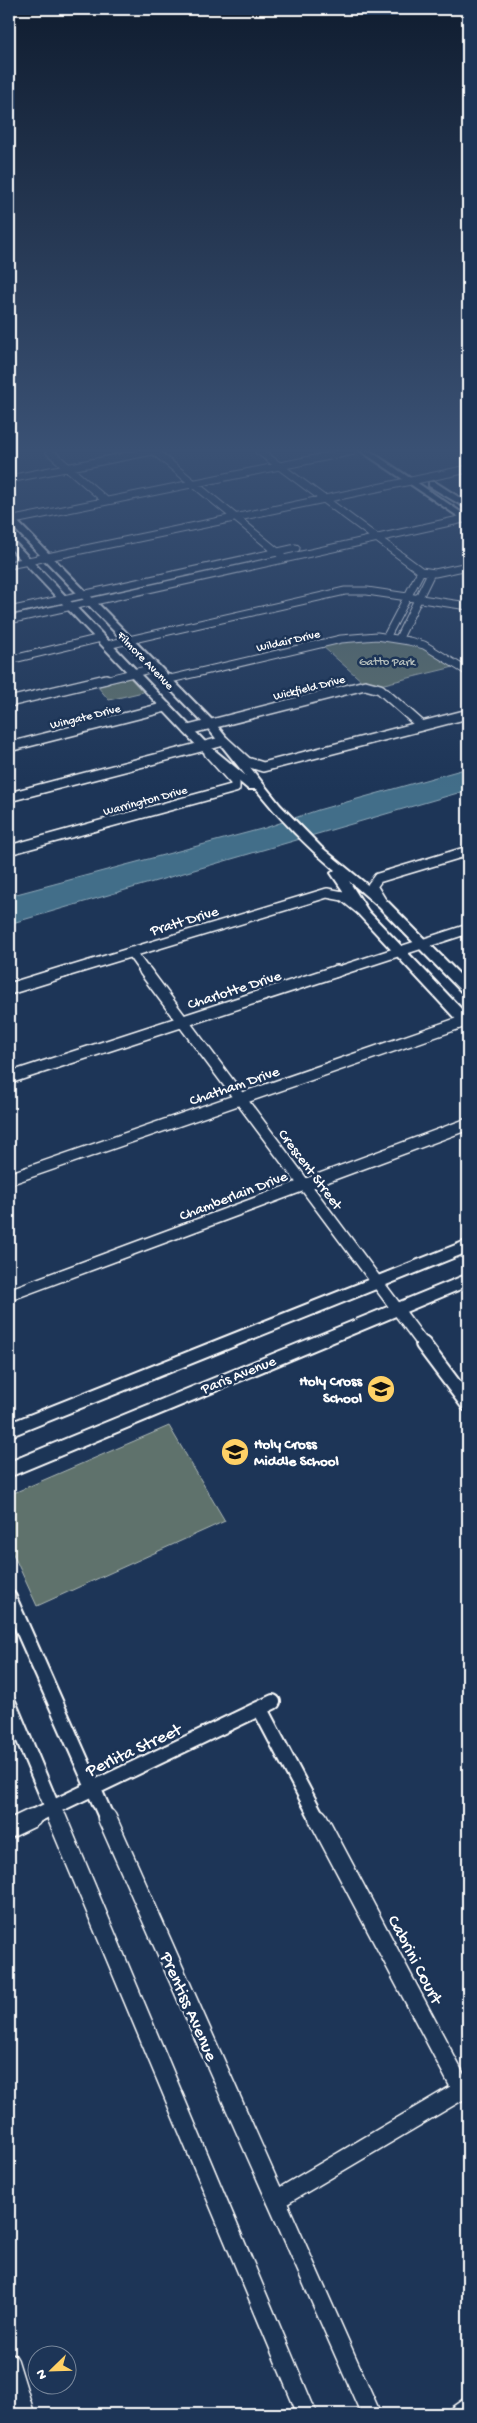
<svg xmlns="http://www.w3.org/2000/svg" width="477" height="2423" viewBox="0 0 477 2423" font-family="'Gochi Hand',sans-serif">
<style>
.green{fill:#5e726c;stroke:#aeb8b6}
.water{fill:#436e89;stroke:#8ea8b8}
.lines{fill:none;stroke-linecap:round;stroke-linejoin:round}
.street-far4-casing{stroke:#fff;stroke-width:9}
.street-far3-casing{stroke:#fff;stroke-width:12}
.street-far2-casing{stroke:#fff;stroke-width:14}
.street-far1-casing{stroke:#fff;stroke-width:18}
.street-casing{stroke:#fff;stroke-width:21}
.secondary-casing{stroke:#fff;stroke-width:4}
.street-far4{stroke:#1d3557;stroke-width:7}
.street-far3{stroke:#1d3557;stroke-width:9}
.street-far2{stroke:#1d3557;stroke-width:11}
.street-far1{stroke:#1d3557;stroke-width:14}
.street{stroke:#1d3557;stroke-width:18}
.secondary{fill:#1d3557;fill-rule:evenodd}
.labels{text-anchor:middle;stroke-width:5;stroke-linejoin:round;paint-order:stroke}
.far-street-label{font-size:12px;fill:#fff;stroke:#1d3557}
.far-park-label{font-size:12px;fill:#b7c0bd;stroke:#1d3557}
.street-label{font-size:15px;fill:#fff;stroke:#1d3557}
.poi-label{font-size:15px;font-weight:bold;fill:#fff;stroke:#1d3557;text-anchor:end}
.near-street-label{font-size:18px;fill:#fff;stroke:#1d3557}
</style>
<rect width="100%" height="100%" fill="#1d3557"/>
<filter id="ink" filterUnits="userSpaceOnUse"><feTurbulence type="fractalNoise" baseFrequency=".02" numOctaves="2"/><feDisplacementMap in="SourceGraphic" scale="10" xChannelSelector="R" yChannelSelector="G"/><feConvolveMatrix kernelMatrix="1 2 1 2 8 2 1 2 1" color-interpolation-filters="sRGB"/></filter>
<g filter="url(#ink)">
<path class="green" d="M379,638L413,643L458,666L380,685L363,682L322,646L339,641Z
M130,678L143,692L109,700L97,686Z
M169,1426L225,1521L37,1606L9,1545V1495Z"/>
<path class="water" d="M468,768V790L9,924V896L265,828L318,810Z"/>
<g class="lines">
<defs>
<path id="street-far4" d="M49,451L105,500
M154,451L281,555
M259,451L421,571L435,573L468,566
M9,479L153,451
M9,521L354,451
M9,565L468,469
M9,611L296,548
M9,620L468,518
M387,636L421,571
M399,638L431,573
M107,645L345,591H367L468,606
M9,660L101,638
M166,680L341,639L377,636L409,641L424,645L468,672
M100,681L154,668"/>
<path id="street-far3" d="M166,680L169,679
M9,702L106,679
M188,730L365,685L380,689L422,726
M9,747L166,707
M9,797L224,741L247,762L263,767L468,714
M9,850L235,788V782L209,753
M383,904L372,886L378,878L468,851
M131,952L146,973
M63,973L327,893L343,896L364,913
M333,973L468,929"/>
<path id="street-far2" d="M145,971L424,1345
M9,989L67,971
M9,1078L337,971
M9,1179L468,1020
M9,1295L468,1124"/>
<path id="street-far1" d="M423,1344L468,1404
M9,1598L107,1819
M9,1704L57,1819
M260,1709L318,1819
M29,1819L273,1702"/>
<path id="street" d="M57,1818L307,2414
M107,1818L371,2414
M9,1829L32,1818
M276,2200L462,2090L318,1818
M9,2362L25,2414
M458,2414L468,2407"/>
<path id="secondary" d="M361,451H370L468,517V523Z
M429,482H435L468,503V509L429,486Z
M9,516H12L214,722L280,805L321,847L387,901L468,983V994L463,993L379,907L349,881L368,911L468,1016V1028L463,1027L360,916L331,873L335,870C306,846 280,819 256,789H248L199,748L9,547V539L12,540L207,744L246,776L206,726L9,523Z
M468,1240V1252L9,1437V1423Z
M468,1274V1286L9,1477V1462Z"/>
</defs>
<use href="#street-far4" class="street-far4-casing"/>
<use href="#street-far3" class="street-far3-casing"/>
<use href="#street-far2" class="street-far2-casing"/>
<use href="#street-far1" class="street-far1-casing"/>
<use href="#street" class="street-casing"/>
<use href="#secondary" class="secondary-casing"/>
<use href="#street-far4" class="street-far4"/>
<use href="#street-far3" class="street-far3"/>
<use href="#street-far2" class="street-far2"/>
<use href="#street-far1" class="street-far1"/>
<use href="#street" class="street"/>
<use href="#secondary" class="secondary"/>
</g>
</g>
<linearGradient id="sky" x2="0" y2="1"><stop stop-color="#101d30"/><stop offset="0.57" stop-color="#3a5174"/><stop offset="1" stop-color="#3a5174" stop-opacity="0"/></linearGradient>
<rect width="477" height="790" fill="url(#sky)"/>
<defs>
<symbol id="school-disc" viewBox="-11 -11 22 22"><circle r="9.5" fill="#ffd166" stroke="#1d3557"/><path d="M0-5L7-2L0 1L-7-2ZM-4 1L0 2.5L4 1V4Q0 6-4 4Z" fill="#111"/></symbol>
</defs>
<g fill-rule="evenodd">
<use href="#school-disc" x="365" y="1373" width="32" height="32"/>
<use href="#school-disc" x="219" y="1436" width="32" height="32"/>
</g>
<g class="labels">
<g class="far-street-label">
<text transform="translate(288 640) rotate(-13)" y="4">Wildair Drive</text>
<text transform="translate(146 660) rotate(46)" y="4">Filmore Avenue</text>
<text transform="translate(309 687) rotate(-14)" y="4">Wickfield Drive</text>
<text transform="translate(85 716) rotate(-14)" y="4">Wingate Drive</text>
<text transform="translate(145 800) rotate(-15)" y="4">Warrington Drive</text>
</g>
<g class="far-park-label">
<text x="387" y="665">Gatto Park</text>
</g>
<g class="street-label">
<text transform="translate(184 920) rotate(-17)" y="5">Pratt Drive</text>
<text transform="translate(234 989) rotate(-18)" y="5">Charlotte Drive</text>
<text transform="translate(234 1085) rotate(-19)" y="5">Chatham Drive</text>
<text transform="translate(311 1169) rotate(53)" y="5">Crescent Street</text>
<text transform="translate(233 1195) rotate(-21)" y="5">Chamberlain Drive</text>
<text transform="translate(238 1374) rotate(-22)" y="5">Paris Avenue</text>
</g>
<g class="poi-label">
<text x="362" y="1385">Holy Cross<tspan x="362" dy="17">School</tspan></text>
<text x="254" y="1448" text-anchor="start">Holy Cross<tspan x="254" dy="17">Middle School</tspan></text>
</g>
<g class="near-street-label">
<text transform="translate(133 1749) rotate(-25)" y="6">Perlita Street</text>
<text transform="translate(416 1959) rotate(62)" y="6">Cabrini Court</text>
<text transform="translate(190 2006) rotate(66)" y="6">Prentiss Avenue</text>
</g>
</g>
<rect width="477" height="2423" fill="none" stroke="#1d3557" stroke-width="30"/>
<rect x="15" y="15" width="447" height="2393" fill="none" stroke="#fff" stroke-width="2" filter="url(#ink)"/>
<g transform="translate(52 2370) rotate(247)"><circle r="24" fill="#1d3557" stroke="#77869a"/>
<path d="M0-4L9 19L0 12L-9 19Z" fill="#ffd166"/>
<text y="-8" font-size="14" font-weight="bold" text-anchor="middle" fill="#ffffff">N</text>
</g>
</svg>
